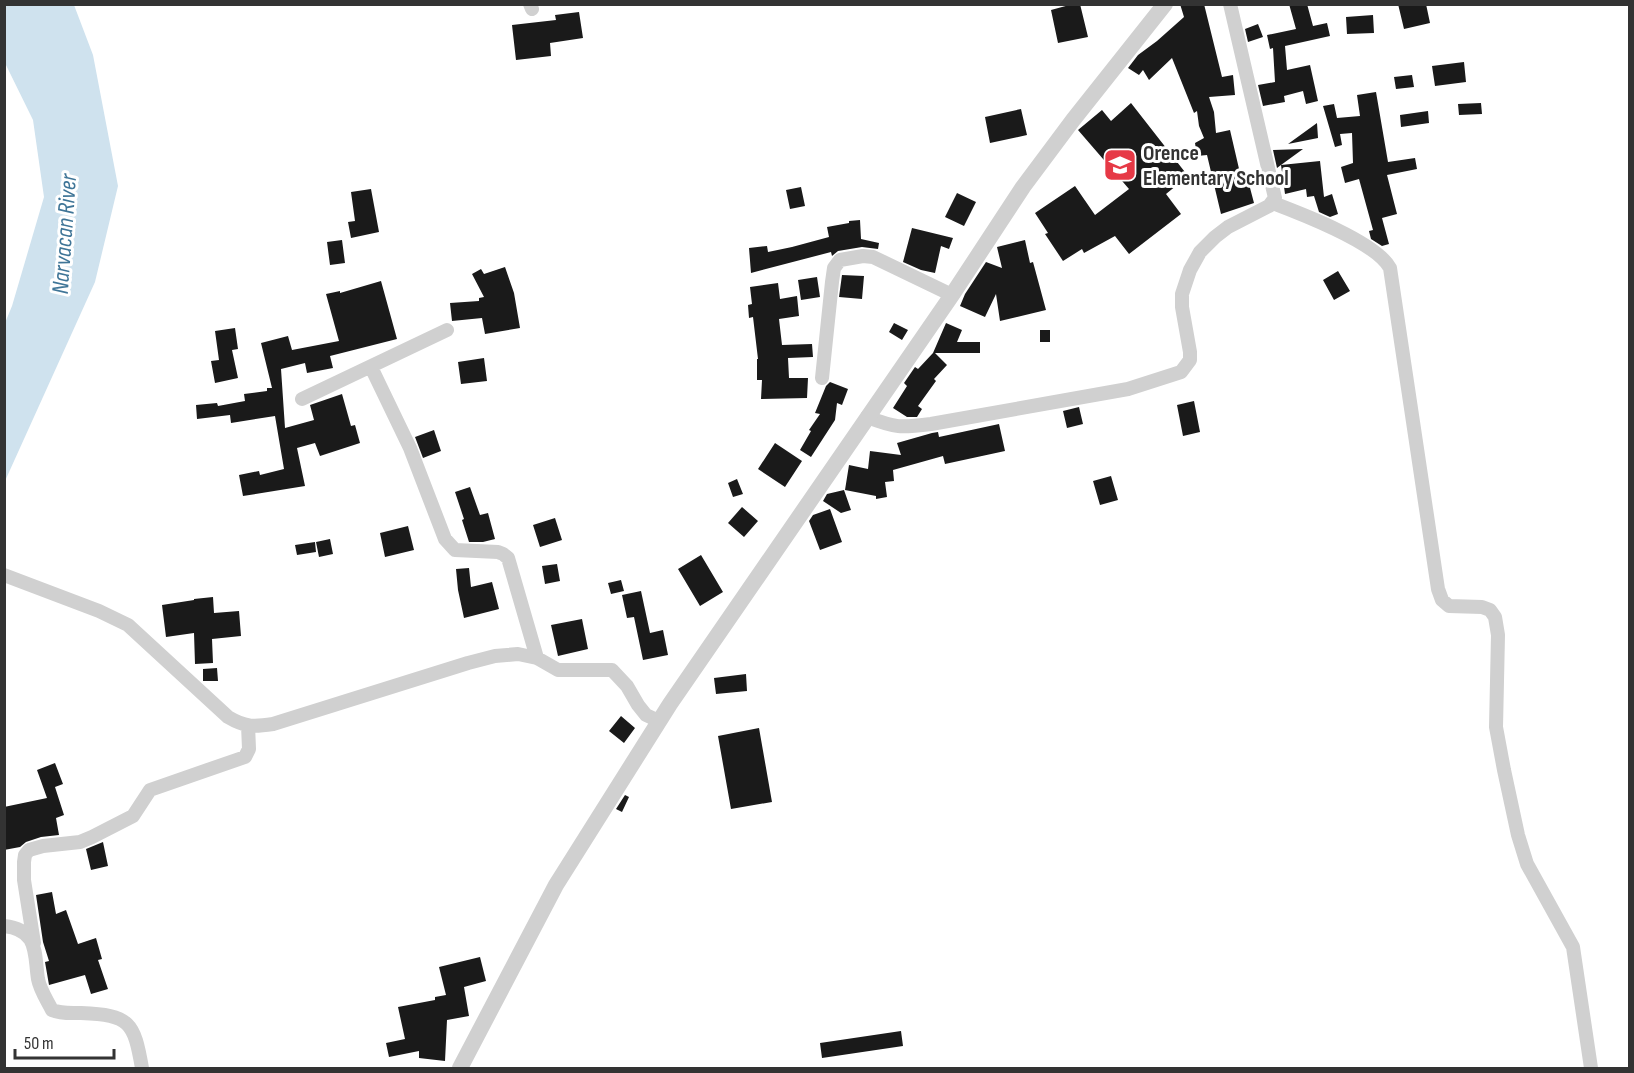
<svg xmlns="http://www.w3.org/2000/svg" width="1634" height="1073" viewBox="0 0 1634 1073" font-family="'Sofia Sans Condensed',sans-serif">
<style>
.water{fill:#cfe2ee}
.building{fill:#1a1a1a}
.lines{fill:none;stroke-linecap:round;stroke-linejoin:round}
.minor{stroke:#d0d0d0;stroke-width:14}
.tertiary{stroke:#d0d0d0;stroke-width:16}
.labels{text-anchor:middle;stroke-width:6;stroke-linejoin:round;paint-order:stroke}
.poi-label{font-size:22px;font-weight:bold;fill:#333;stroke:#fff;text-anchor:start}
.water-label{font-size:24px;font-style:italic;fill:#3f7597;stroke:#fff}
</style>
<rect width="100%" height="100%" fill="#fff"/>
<path class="water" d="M5,4L74,5L93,55L118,186L95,282L5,481V323L12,306L44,197L33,120L5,63Z"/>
<path class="building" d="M1073,4H1080L1088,37L1058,43L1051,10Z
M1180,4H1204L1222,77L1233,75L1235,95L1209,97L1214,112L1216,133L1230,130L1243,186L1249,184L1254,203L1221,214L1207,155L1197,156L1195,143L1204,138L1199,126L1197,111L1194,113L1172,58L1149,80L1143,70L1139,75L1128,68L1138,55L1157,41L1184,17Z
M1289,4H1307L1313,26L1327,23L1330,36L1285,46L1287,70L1310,65L1318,101L1306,104L1303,91L1284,96L1285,102L1263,106L1258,85L1275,82L1273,48L1270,49L1267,35L1296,29Z
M1398,4H1426L1430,23L1404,29Z
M579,12L583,38L550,43L551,56L516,60L512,25L556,20L555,15Z
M1373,15L1374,33L1347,34L1346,17Z
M1258,24L1263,37L1248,42L1245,29Z
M1464,62L1466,82L1435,86L1432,66Z
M1412,75L1414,87L1396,89L1394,77Z
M1376,92L1388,162L1415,158L1417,169L1387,175L1397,214L1382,218L1389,244L1382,246L1371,239L1369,231L1373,230L1359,179L1345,183L1341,167L1353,163L1352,133L1340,134L1342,145L1335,147L1323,106L1334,104L1337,118L1360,116L1357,95Z
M1131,103L1188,176L1166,194L1181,214L1129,254L1115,236L1084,253L1082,249L1063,261L1045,234L1048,233L1035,213L1075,186L1095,215L1129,189L1078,130L1102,110L1111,121Z
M1481,103L1482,114L1459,115L1458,104Z
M1021,109L1027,135L990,143L985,117Z
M1428,111L1429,123L1401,127L1400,115Z
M1317,123L1318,138L1288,144Z
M1303,149L1281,165L1320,161L1324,197L1332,194L1338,214L1330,217L1319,212L1314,196L1307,197L1306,189L1285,194L1281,165L1277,168L1273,150Z
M801,187L805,206L790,209L786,190Z
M371,189L379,232L351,238L348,222L355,221L351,192Z
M957,193L976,202L964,226L945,217Z
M860,220L861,239L879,243L878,249L862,247L838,251L832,256L831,252L751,273L749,248L767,246L768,252L792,247L829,237L827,227L849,223V221Z
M912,228L953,238L949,249L941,246L935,273L921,270L903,262Z
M342,240L345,263L330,265L327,242Z
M1025,240L1030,263L1033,262L1046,310L1000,321L996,294L985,317L960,306L965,294L986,262L1002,268L997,247Z
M505,267L514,293L520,328L485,334L482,318L452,321L450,303L479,301V298L484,297L472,274L481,269L484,274Z
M1338,271L1350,291L1334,300L1323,280Z
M842,275L864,276L862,299L839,297Z
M817,277L820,297L801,300L798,280Z
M381,281L397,339L330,356L333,368L307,373L305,363L281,369L285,428L314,420L310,405L342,394L351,426L355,425L360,443L320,456L315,443L297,448L305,486L243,496L239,475L259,471L260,475L284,469L275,416L231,423L230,415L197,419L196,405L217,403L218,406L245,401L244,394L267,391V388H272L261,343L288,336L292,350L339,341L326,294L340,291V293Z
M778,283L780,299L797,296L799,316L779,319L782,345L812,344L813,357L788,358L789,378H808L807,398L761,399L762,380H757V359H758L753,317L749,318L748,305L752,304L750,287Z
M894,323L908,330L902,340L889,332Z
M946,323L962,330L957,342H980V353H935L947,365L934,379L936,381L918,406L922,409L917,417H907L893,408L907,386L904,383L915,367L918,369L933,353Z
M235,328L238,349L232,350L238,378L215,383L211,361L219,360L215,331Z
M1040,330H1050V342H1040Z
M484,358L487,381L461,384L458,362Z
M830,382L848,389L842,405L837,403L835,420L811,457L800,450L811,431L809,430L820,414L815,413L826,386Z
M1194,401L1200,432L1183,436L1177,405Z
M1079,407L1083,424L1067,428L1063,411Z
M999,424L1005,451L945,464L943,456L893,470L894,481L885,482L887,497L876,499V496L845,490L849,465L868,469L870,451L901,455L897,443L932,433L938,432L939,437Z
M434,430L441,451L423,458L415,437Z
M775,443L802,461L785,487L758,469Z
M1111,476L1118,500L1100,505L1093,481Z
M737,479L743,494L733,497L728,483Z
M470,487L480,515L488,513L495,539L483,542H469L462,520L464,519L455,492Z
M844,490L851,510L841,513L823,501L827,494Z
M742,507L758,521L744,537L728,523Z
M830,509L842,542L820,550L809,521L813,515Z
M555,518L562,540L540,547L533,525Z
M408,526L414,550L385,557L380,533Z
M330,539L333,554L319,557L316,542Z
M315,542L316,552L297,555L295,545Z
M701,555L723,592L700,606L678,569Z
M557,564L560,581L545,584L542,566Z
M469,568L471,587L492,582L499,609L464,618L458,590L456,569Z
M621,580L624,591L611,594L608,583Z
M641,591L650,633L663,630L668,655L643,660L634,617L627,618L622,595Z
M213,597L214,613L239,611L241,636L212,639L213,663L195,664L194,633L166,637L162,605L194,600V599Z
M582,619L588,649L558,656L551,625Z
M217,668L218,681H203V669Z
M746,674L747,691L716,694L714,678Z
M621,716L635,728L624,743L609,731Z
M759,728L772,802L731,809L718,736Z
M55,763L63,784L55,787L64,815L56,818L59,835L41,837L26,842L20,847L4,850V807L47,798L37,770Z
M625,795L629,797L622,812L616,809Z
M103,842L108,866L91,870L86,849Z
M52,892L56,914L66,910L78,944L96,938L102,959L98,960L108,989L91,994L85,975L49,985L45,962L49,961L43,942L36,895Z
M480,957L486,981L464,987L469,1016L447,1020L445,1061L419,1058V1051L389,1057L386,1043L405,1039L398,1007L435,1000V997L446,995L439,967Z
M901,1031L903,1046L822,1058L820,1043Z"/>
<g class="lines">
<path class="minor" d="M530,4L532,9
M1273,203C1302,214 1376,242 1390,268L1438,589L1442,600L1449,606L1482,607L1490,610L1495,617L1498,635L1496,727L1504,770L1518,835L1527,864L1573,947L1591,1068
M371,367L410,448L445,539L455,550L498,552L503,554L508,558L537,658
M822,378L832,282L834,268L840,260L863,256L873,257L952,295
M302,399L447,330
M867,417C896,428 900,428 931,424L1128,389L1181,372L1190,360V352L1182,307V294L1190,270L1200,252L1215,237L1228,227L1269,206L1275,198L1230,4
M4,575L99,611L128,625L228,717C245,727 253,727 273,724L468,663L495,656L518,654L537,658L558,670H612L627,686L638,705L646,715L659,721
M4,926C39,930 34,953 38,979C40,990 47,1000 52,1010C61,1014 71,1013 81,1013C130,1015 134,1022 142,1068
M34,943L24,880V862L25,855L29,850L43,846L80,842L92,837L133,816L150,790L245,757L249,749L248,725"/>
<path class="tertiary" d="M460,1068L556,885L670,704L952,295L1023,187L1073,120L1165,4"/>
</g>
<defs>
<symbol id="school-square" viewBox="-11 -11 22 22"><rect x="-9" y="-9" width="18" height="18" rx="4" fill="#e63946" stroke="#fff"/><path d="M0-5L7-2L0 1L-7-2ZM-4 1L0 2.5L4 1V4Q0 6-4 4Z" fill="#fff"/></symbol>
</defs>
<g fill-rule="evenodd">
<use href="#school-square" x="1101" y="146" width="38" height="38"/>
</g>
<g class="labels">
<g class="poi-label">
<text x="1143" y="160">Orence<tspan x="1143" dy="25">Elementary School</tspan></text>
</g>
<g class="water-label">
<text transform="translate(64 234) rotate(-86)" y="8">Narvacan River</text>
</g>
</g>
<rect width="1634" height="1073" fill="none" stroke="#333333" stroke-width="12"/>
<path d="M15 1049v9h99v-9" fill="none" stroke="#333333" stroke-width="3"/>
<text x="24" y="1049" font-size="18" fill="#333333" stroke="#ffffff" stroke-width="4.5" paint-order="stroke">50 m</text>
</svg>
